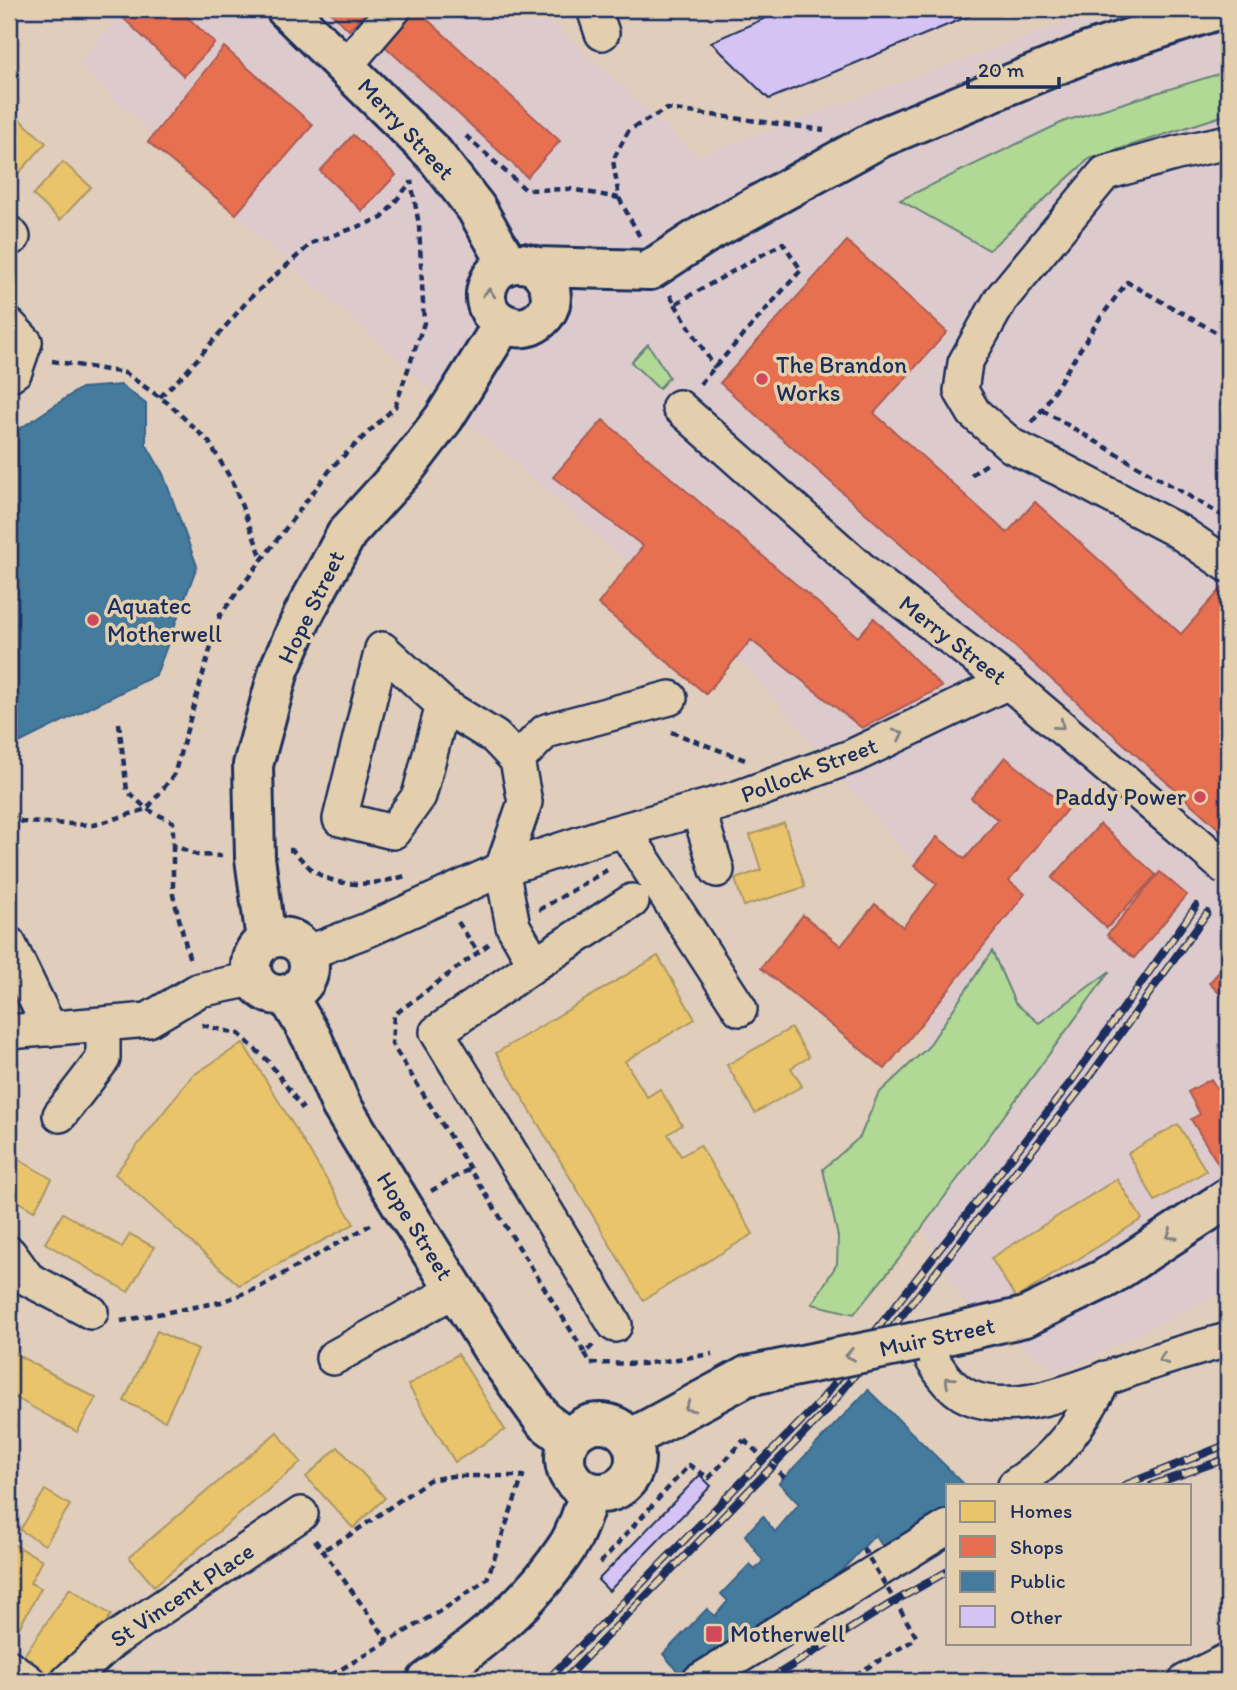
<svg xmlns="http://www.w3.org/2000/svg" width="1237" height="1690" viewBox="0 0 1237 1690" font-family="Itim,sans-serif">
<style>
.built{fill:#ddcacc}
.green{fill:#b1d894;stroke:#668479;stroke-width:2}
.homes{fill:#e9c46a;stroke:#ab9766;stroke-width:2}
.shops{fill:#e76f51;stroke:#aa5c55;stroke-width:2}
.public{fill:#457b9d;stroke:#38648a;stroke-width:2}
.building{fill:#d5c3f4;stroke:#1b2f5e;stroke-width:2}
.lines{fill:none;stroke-linecap:round;stroke-linejoin:round}
.minor-casing{stroke:#1b2f5e;stroke-width:38}
.major-casing{stroke:#1b2f5e;stroke-width:44}
.path{stroke:#1b2f5e;stroke-width:4.5;stroke-dasharray:7 5;stroke-linecap:butt}
.minor{stroke:#e3cfad;stroke-width:33}
.major{stroke:#e3cfad;stroke-width:38}
.rail-casing{stroke:#1b2f5e;stroke-width:8}
.rail{stroke:#e3cfad;stroke-width:5;stroke-dasharray:16;stroke-linecap:butt}
.minor-bridge-casing{stroke:#1b2f5e;stroke-width:38;stroke-linecap:butt}
.major-bridge-casing{stroke:#1b2f5e;stroke-width:44;stroke-linecap:butt}
.path-bridge{stroke:#1b2f5e;stroke-width:4.5;stroke-dasharray:7 5;stroke-linecap:butt}
.minor-bridge{stroke:#e3cfad;stroke-width:33}
.major-bridge{stroke:#e3cfad;stroke-width:38}
.oneway{stroke:#7f7f86}
.poi-dot{fill:#d1495b;stroke:#e3cfad;stroke-width:2.5}
.labels{text-anchor:middle;stroke-width:7;stroke-linejoin:round;paint-order:stroke}
.street-label{font-size:24px;fill:#1b2f5e;stroke:#e3cfad}
.poi-label{font-size:24px;fill:#1b2f5e;stroke:#e3cfad;text-anchor:start}
</style>
<rect width="100%" height="100%" fill="#e0cdbb"/>
<filter id="ink" filterUnits="userSpaceOnUse"><feTurbulence type="fractalNoise" baseFrequency=".0143" numOctaves="2"/><feDisplacementMap in="SourceGraphic" scale="14" xChannelSelector="R" yChannelSelector="G"/><feConvolveMatrix kernelMatrix="1 2 1 2 8 2 1 2 1" color-interpolation-filters="sRGB"/></filter>
<g filter="url(#ink)">
<path class="built" d="M125,9H538L698,156L1102,9H1228V1290L1058,1374L963,1300L909,1203L936,889L750,671L277,253L78,64Z"/>
<path class="green" d="M1228,71V114L1089,159L989,250L900,200L1065,121Z
M648,344L669,377L659,389L631,362Z
M992,951L1015,1003L1039,1023L1110,971L899,1259L854,1314L812,1304L837,1264L838,1237L823,1169L860,1137L878,1094L928,1047Z"/>
<path class="homes" d="M19,119L46,143L10,183L9,130Z
M63,162L91,187L60,220L33,195Z
M784,823L805,887L744,906L735,879L761,870L750,835Z
M658,956L695,1019L625,1061L647,1097L660,1089L682,1125L668,1134L681,1156L700,1145L753,1234L643,1300L496,1053Z
M791,1028L809,1057L791,1068L802,1086L755,1113L727,1065Z
M243,1043L354,1224L239,1285L115,1174L192,1076Z
M1178,1124L1206,1171L1155,1201L1128,1153Z
M9,1154L52,1179L34,1211L9,1196Z
M1117,1179L1142,1219L1016,1298L991,1258Z
M63,1213L122,1247L130,1234L154,1247L128,1292L45,1243Z
M157,1331L198,1350L165,1421L124,1401Z
M14,1353L96,1398L77,1432L9,1394V1362Z
M458,1354L505,1430L455,1462L408,1385Z
M277,1432L301,1462L154,1586L129,1557Z
M338,1447L385,1498L353,1528L306,1477Z
M45,1490L70,1505L45,1545L20,1530Z
M9,1542L42,1560L30,1583L41,1588L19,1628L9,1623Z
M70,1588L111,1615L66,1681H59L23,1657Z"/>
<path class="shops" d="M124,9H179L215,43L184,76L119,14Z
M327,9H369L349,30Z
M407,9H416L560,141L527,177L378,40Z
M224,47L313,125L236,214L148,142Z
M353,135L396,175L362,211L320,171Z
M847,241L947,332L874,413L1007,533L1035,502L1181,634L1223,587L1228,592V837L720,383Z
M603,420L858,637L874,618L942,687L862,728L751,640L706,694L598,604L643,546L553,477Z
M1005,757L1068,808L1009,881L1025,894L885,1069L761,968L803,915L841,946L875,904L903,927L937,884L914,865L937,837L965,859L998,820L971,798Z
M1100,824L1156,875L1107,928L1052,878Z
M1160,872L1187,895L1134,958L1107,935Z
M1228,962V1002L1209,983Z
M1211,1079L1224,1100L1228,1097V1161L1220,1167L1191,1119L1200,1114L1188,1092Z"/>
<path class="public" d="M121,385L146,404V444L163,474L197,566L156,675L9,748V510L13,502L9,493V436L81,388Z
M868,1390L965,1485H948V1514L885,1550L875,1535L814,1600L686,1681L663,1654L707,1609L715,1616L728,1601L721,1594L750,1564L755,1570L763,1561L745,1535L763,1516L775,1532L799,1504L779,1483Z"/>
<path class="building" d="M786,9H986L769,99L711,42Z
M700,1475L711,1486L609,1591L598,1580Z"/>
<g class="lines">
<defs>
<path id="minor" d="M594,9L602,33
M346,65L394,9
M1228,142L1177,153L1105,173L1001,299L965,363L961,391L974,413L1012,446L1058,468L1178,531L1228,565
M9,233L13,237
M9,325L25,342L15,371L9,375
M679,407L868,575L1008,682L1181,829
M443,705L419,796L393,832L340,819L382,649L443,705L495,737L517,760L525,802L502,869L513,926L535,964L437,1032L615,1325
M517,760L546,731L670,698
M698,809L717,870
M624,830L740,1009
M9,944L50,1029
M307,953L370,929L502,869L603,836L734,799L853,756L1008,682
M535,964L632,901
M9,1032L148,1020L199,990L253,979
M60,1115L103,1059V1024
M9,1253L28,1279L91,1312
M922,1341C933,1361 947,1388 969,1397C1019,1418 1088,1384 1135,1368C1166,1357 1197,1348 1228,1340
M333,1358L455,1290
M1015,1485C1059,1457 1081,1423 1105,1378
M9,1667L28,1681
M68,1681L112,1641L301,1514
M699,1681L948,1527
M1186,1681L1228,1660"/>
<path id="major" d="M286,9L434,154L476,208L508,264
M705,234L880,138L1088,52L1220,9
M536,267C553,282 558,307 537,322C530,327 520,329 511,326C465,314 488,246 536,267L650,270
M251 966a29 29 0 1 1 58 0a29 29 0 1 1-58 0Z
M266,940L255,858L253,765L279,670L303,615L347,533L405,469L444,418L503,324
M287,995L312,1038L341,1105L403,1207L493,1350L544,1421L569,1440
M916,1342L1025,1317L1106,1278L1228,1198
M565 1458a35 35 0 1 1 70 0a35 35 0 1 1-70 0Z
M630,1439L747,1376
M427,1681C480,1642 531,1603 567,1547C578,1531 583,1509 590,1492"/>
</defs>
<use href="#minor" class="minor-casing"/>
<use href="#major" class="major-casing"/>
<path class="path" d="M466,136L526,190L570,189L619,198L613,160L629,130L667,109L824,130
M619,198L640,237
M670,295L675,304L783,243L801,270L699,385
M675,304L715,368
M52,361L125,373L168,403L209,442L232,481L262,558
M160,397L186,372L250,298L312,243L382,218L411,182
M1042,410L1228,519
M1032,422L1042,410L1098,321L1127,282L1228,339
M971,475L987,464
M119,723L127,791L147,809L173,822V845L197,855L222,856
M671,732L748,761
M9,815L23,822L94,825L147,809L174,775L220,615L333,466L395,407L424,323L419,225L411,181
M173,845V895L190,961
M289,850H292C300,857 308,868 317,873C344,890 376,884 405,876
M539,910L607,870
M458,922L478,952
M489,944L394,1015L392,1044L585,1353L593,1345
M202,1025L239,1034L269,1062L303,1109
M431,1191L469,1169
M121,1321L221,1302L258,1288L374,1223
M585,1353L590,1363L643,1364L712,1354
M315,1540L388,1641
M600,1563L689,1465L709,1478L744,1440
M808,1675L841,1681
M321,1681L450,1605L487,1579L523,1476H452L429,1480L350,1535L321,1551
M845,1681L917,1638"/>
<use href="#minor" class="minor"/>
<use href="#major" class="major"/>
<defs>
<path id="rail" d="M1125,1485L1228,1444
M1152,1485L1228,1458
M546,1681L819,1403L1073,1079L1196,906
M563,1681L828,1409L1083,1086L1207,913
M767,1681L890,1604L948,1571"/>
</defs>
<use href="#rail" class="rail-casing"/>
<use href="#rail" class="rail"/>
<defs>
<path id="minor-bridge" d="M1181,829L1228,870"/>
<path id="major-bridge" d="M650,270L705,234
M747,1376L916,1342"/>
</defs>
<use href="#minor-bridge" class="minor-bridge-casing"/>
<use href="#major-bridge" class="major-bridge-casing"/>
<path class="path-bridge" d="M744,1440L785,1478
M863,1548L917,1638"/>
<use href="#minor-bridge" class="minor-bridge"/>
<use href="#major-bridge" class="major-bridge"/>
</g>
<defs><path id="oneway-chevron" d="M-2-3.5L2.5 0L-2 3.5" fill="none" stroke-width="1.6" stroke-linecap="round" stroke-linejoin="round" transform="scale(1.75)"/></defs>
<g class="oneway">
<use href="#oneway-chevron" transform="translate(489 293) rotate(-86)"/>
<use href="#oneway-chevron" transform="translate(1060 725) rotate(40)"/>
<use href="#oneway-chevron" transform="translate(899 734) rotate(-26)"/>
<use href="#oneway-chevron" transform="translate(1171 1235) rotate(147)"/>
<use href="#oneway-chevron" transform="translate(850 1355) rotate(169)"/>
<use href="#oneway-chevron" transform="translate(1163 1359) rotate(162)"/>
<use href="#oneway-chevron" transform="translate(949 1381) rotate(-138)"/>
<use href="#oneway-chevron" transform="translate(689 1407) rotate(152)"/>
</g>
</g>
<g class="poi-dot">
<circle cx="762" cy="379" r="7"/>
<circle cx="93" cy="620" r="7"/>
<circle cx="1200" cy="797" r="7"/>
<rect x="705" y="1625" width="18" height="18" rx="3.5"/>
</g>
<g class="labels">
<g class="street-label">
<text transform="translate(406 129) rotate(47)" y="8">Merry Street</text>
<text transform="translate(311 607) rotate(-64)" y="8">Hope Street</text>
<text transform="translate(953 640) rotate(38)" y="8">Merry Street</text>
<text transform="translate(809 770) rotate(-21)" y="8">Pollock Street</text>
<text transform="translate(415 1226) rotate(58)" y="8">Hope Street</text>
<text transform="translate(937 1337) rotate(-12)" y="8">Muir Street</text>
<text transform="translate(182 1595) rotate(-34)" y="8">St Vincent Place</text>
</g>
<g class="poi-label">
<text x="776" y="373">The Brandon<tspan x="776" dy="28">Works</tspan></text>
<text x="107" y="614">Aquatec<tspan x="107" dy="28">Motherwell</tspan></text>
<text x="1186" y="805" text-anchor="end">Paddy Power</text>
<text x="730" y="1642">Motherwell</text>
</g>
</g>
<rect width="1237" height="1690" fill="none" stroke="#e3cfad" stroke-width="35"/>
<rect x="18" y="18" width="1202" height="1655" fill="none" stroke="#1b2f5e" stroke-width="2.5" filter="url(#ink)"/>
<rect x="946" y="1484" width="245" height="161" fill="#e3cfad" stroke="#938f8d" stroke-width="2"/>
<rect x="960" y="1501" width="35" height="21" fill="#e9c46a" stroke="#938f8d" stroke-width="2"/>
<text x="1010" y="1518" font-size="21" fill="#1b2f5e">Homes</text>
<rect x="960" y="1536" width="35" height="21" fill="#e76f51" stroke="#938f8d" stroke-width="2"/>
<text x="1010" y="1554" font-size="21" fill="#1b2f5e">Shops</text>
<rect x="960" y="1571" width="35" height="21" fill="#457b9d" stroke="#938f8d" stroke-width="2"/>
<text x="1010" y="1588" font-size="21" fill="#1b2f5e">Public</text>
<rect x="960" y="1606" width="35" height="21" fill="#d5c3f4" stroke="#938f8d" stroke-width="2"/>
<text x="1010" y="1624" font-size="21" fill="#1b2f5e">Other</text>
<path d="M968 77v10h91v-10" fill="none" stroke="#1b2f5e" stroke-width="3.5"/>
<text x="978" y="77" font-size="21" fill="#1b2f5e" stroke="#e3cfad" stroke-width="5" paint-order="stroke">20 m</text>
</svg>
